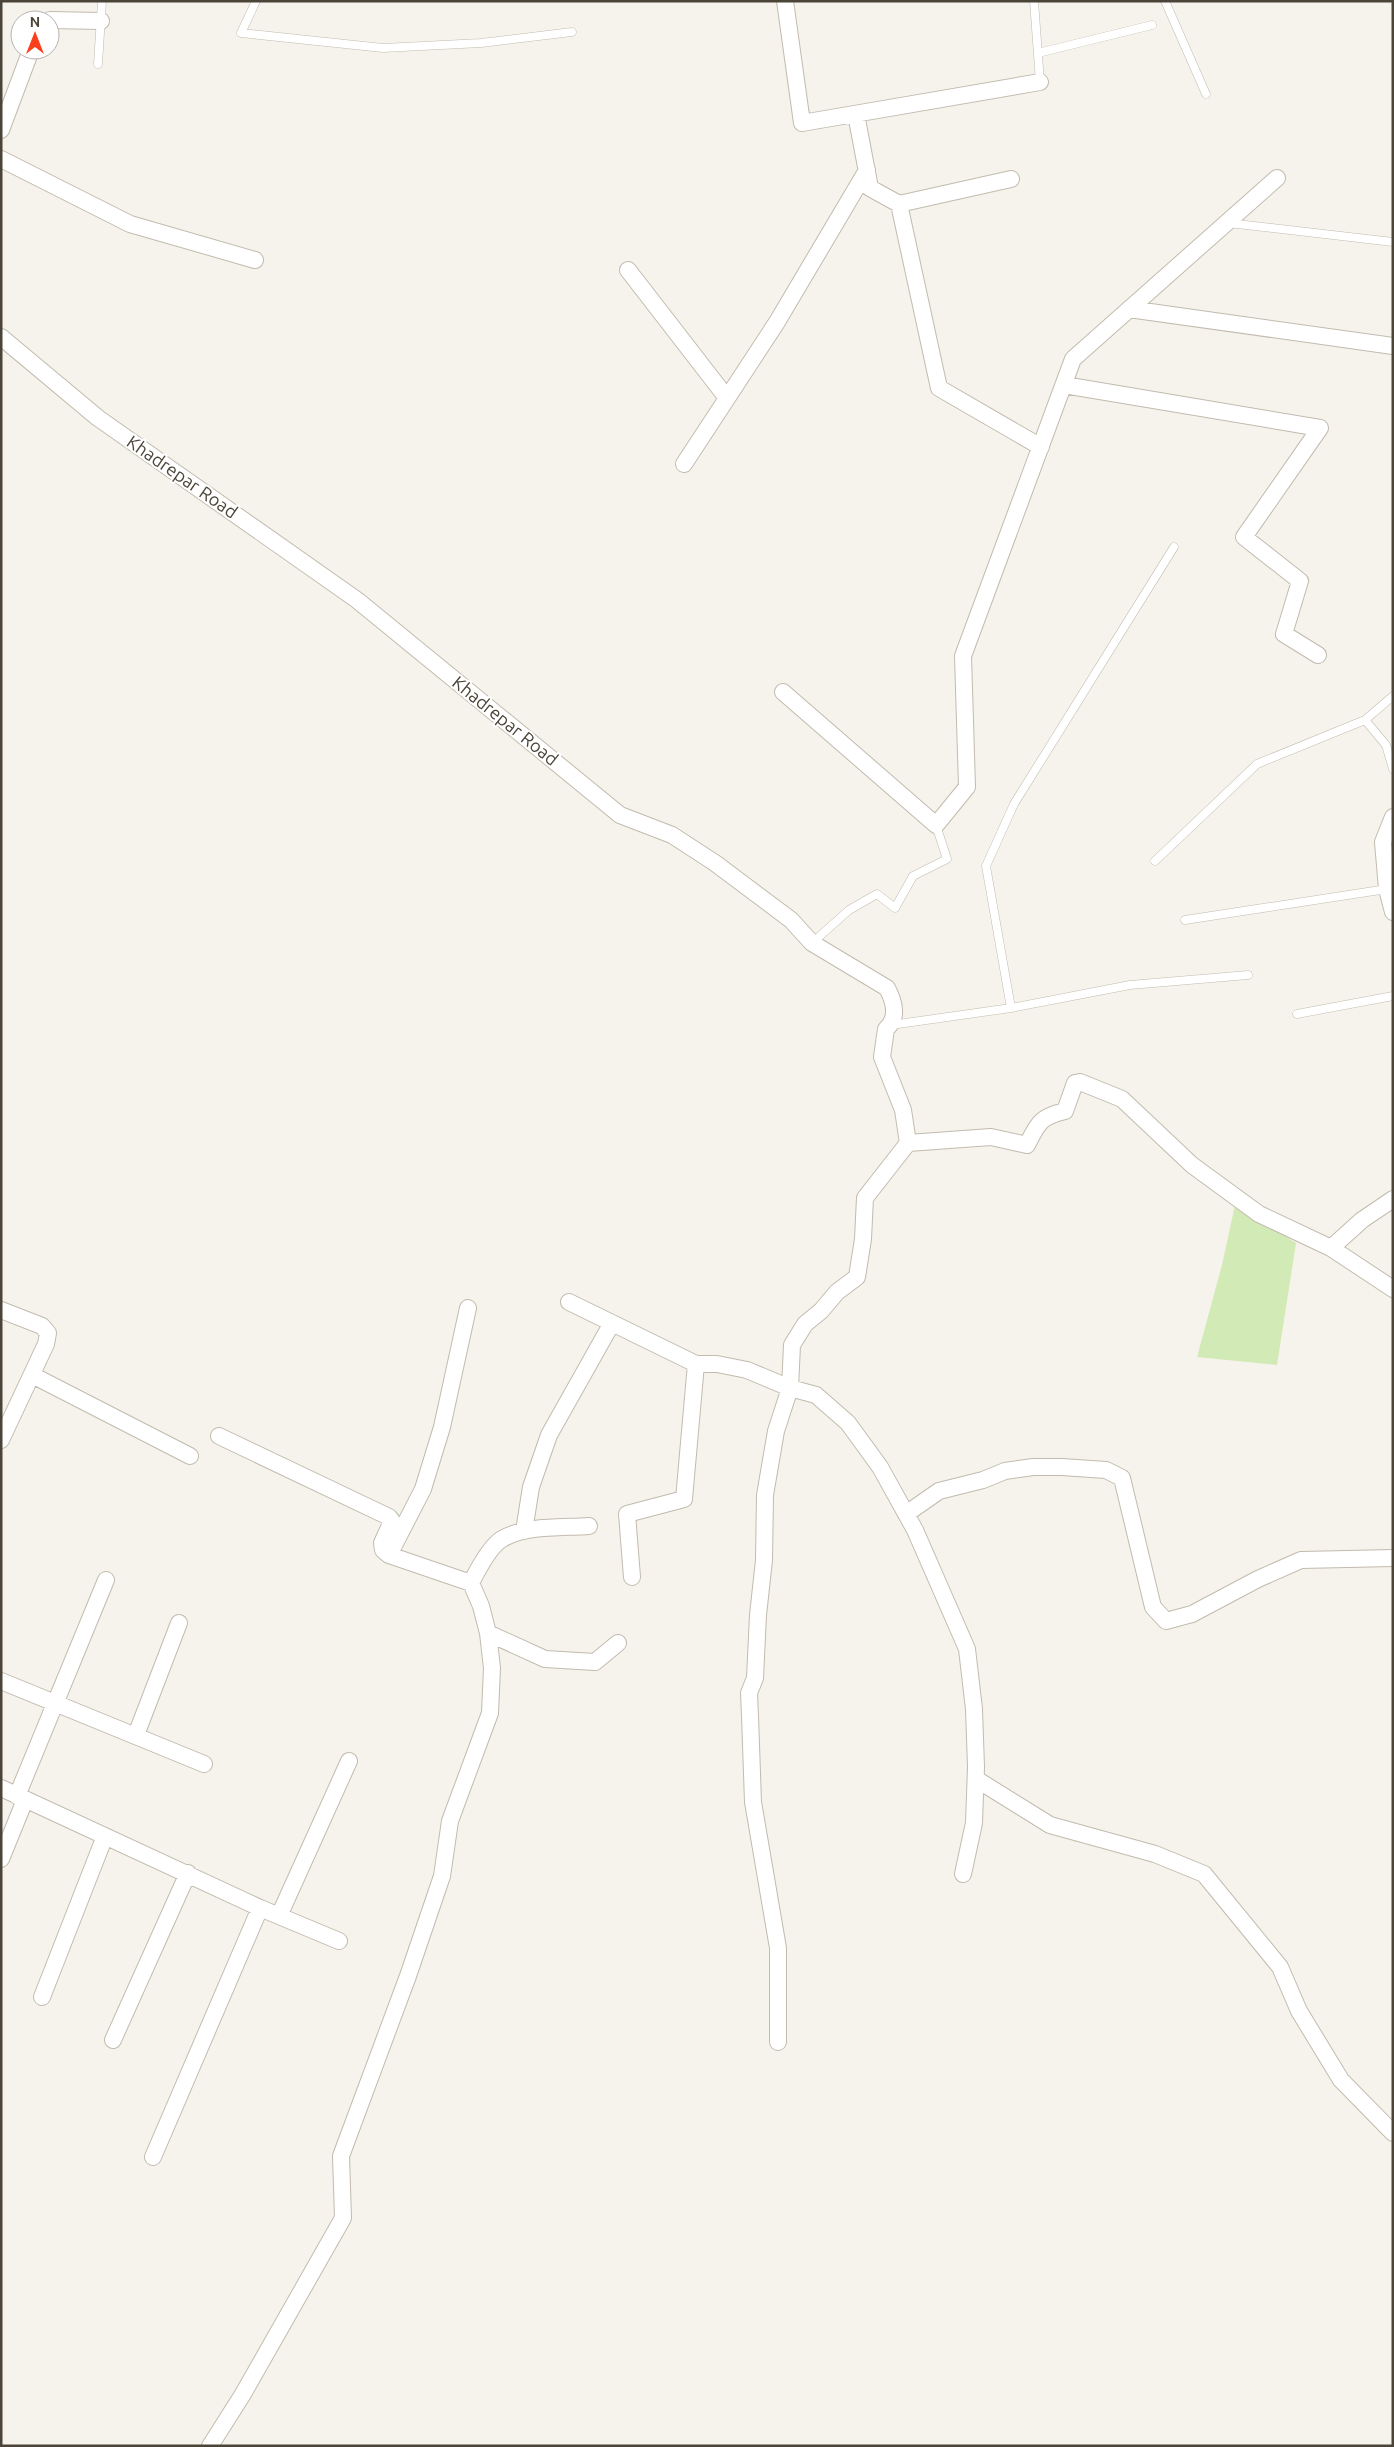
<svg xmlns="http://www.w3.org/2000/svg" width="1394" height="2447" viewBox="0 0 1394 2447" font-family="Ubuntu,sans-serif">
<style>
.green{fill:#d2eab5}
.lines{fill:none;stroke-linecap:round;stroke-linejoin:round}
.lane-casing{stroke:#c2bbae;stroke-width:9}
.street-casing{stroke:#c2bbae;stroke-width:18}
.lane{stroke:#fff;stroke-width:8}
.street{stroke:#fff;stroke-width:16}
.labels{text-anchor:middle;stroke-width:4;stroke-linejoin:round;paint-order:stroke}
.street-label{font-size:18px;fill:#4b4439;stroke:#fff}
</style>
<rect width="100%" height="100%" fill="#f6f3ec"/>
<path class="green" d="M1235,1205L1296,1243L1277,1365L1197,1357L1222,1265Z"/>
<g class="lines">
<defs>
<path id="lane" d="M256,1L241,33L383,48L481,43L572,32
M1034,1L1040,82
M1165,1L1206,94
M1038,53L1152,25
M98,64L102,1
M1228,223L1393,242
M1365,720L1386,745L1393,769
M1155,861L1257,764L1365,720L1393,696
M1185,920L1387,889
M812,943L849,910L877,894L895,908L913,876L947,859L936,825
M1011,1008L986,866L1014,804L1174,547
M1297,1014L1393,996
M891,1025L1011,1008L1130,985L1248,975"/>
<path id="street" d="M785,1L802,123L1040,82
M50,20L101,21
M856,114L870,188L899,204L939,388L1041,447
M1,130L31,50
M1,159L130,224L255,260
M899,204L1011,179
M628,270L727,398
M1129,309L1393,346
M1,337L98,418L357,600L620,815L672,835L715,863L791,920L812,943L887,988C894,1001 899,1018 886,1029L882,1057L903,1110L908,1143
M1064,385L1320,428L1244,537L1300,581L1284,634L1318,655
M684,464L777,322L867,170
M783,692L936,825L967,787L963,656L1073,359L1277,178
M1393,817L1383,842L1387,889L1393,912
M1331,1248L1362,1220L1393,1199
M569,1302L696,1364H717L747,1370L790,1388L816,1395L848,1423L880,1467L915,1530L967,1649L974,1709L976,1767L974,1823L963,1874
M1,1310L42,1326L48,1333L46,1344L1,1440
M32,1375L190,1456
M219,1436L389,1517L392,1521L382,1543L383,1550L389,1555L471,1583
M906,1514L939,1491L983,1480L1005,1471L1033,1467H1062L1106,1470L1122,1478L1153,1607L1166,1621L1192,1614L1258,1579L1301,1560L1393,1558
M524,1531L531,1487L549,1435L612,1323
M389,1555L423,1489L442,1427L468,1308
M632,1577L627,1514L684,1499L696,1364
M488,1633L545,1659L595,1662L618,1643
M1,1681L204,1764
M136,1735L179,1623
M976,1779L1050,1825L1155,1854L1204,1874L1280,1967L1299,2011L1341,2080L1393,2133
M1,1788L260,1908L339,1941
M17,1796L106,1580
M1,1859L25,1800
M279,1916L349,1761
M42,1997L105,1836
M113,2040L188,1873
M778,2042V1948L753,1802L750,1716L749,1693L755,1678L758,1615L764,1560L765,1495L776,1431L790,1388L792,1345L805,1324L821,1311L837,1292L857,1277L863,1239L865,1198L908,1143L991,1137L1027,1145C1038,1123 1040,1117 1065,1111L1075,1083L1080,1082L1122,1099L1192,1165L1259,1214L1331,1248L1393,1289
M153,2157L260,1908
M210,2446L243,2394L343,2218L341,2156L408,1976L442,1876L450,1821L490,1713L492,1668L488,1633L481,1606L471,1583C477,1571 490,1546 502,1539C526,1525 561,1528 589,1526"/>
</defs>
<use href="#lane" class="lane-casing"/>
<use href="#street" class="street-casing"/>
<use href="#lane" class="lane"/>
<use href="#street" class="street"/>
</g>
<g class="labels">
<g class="street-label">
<text transform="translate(182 477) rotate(35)" y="6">Khadrepar Road</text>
<text transform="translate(505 721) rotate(39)" y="6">Khadrepar Road</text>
</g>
</g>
<rect width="1394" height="2447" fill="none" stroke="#4b4439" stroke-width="5"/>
<g transform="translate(35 35)"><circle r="24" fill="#ffffff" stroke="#b7b4b0"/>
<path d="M0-4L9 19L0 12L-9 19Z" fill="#fc3f1d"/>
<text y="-8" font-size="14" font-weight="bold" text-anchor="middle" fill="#4b4439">N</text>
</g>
</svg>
